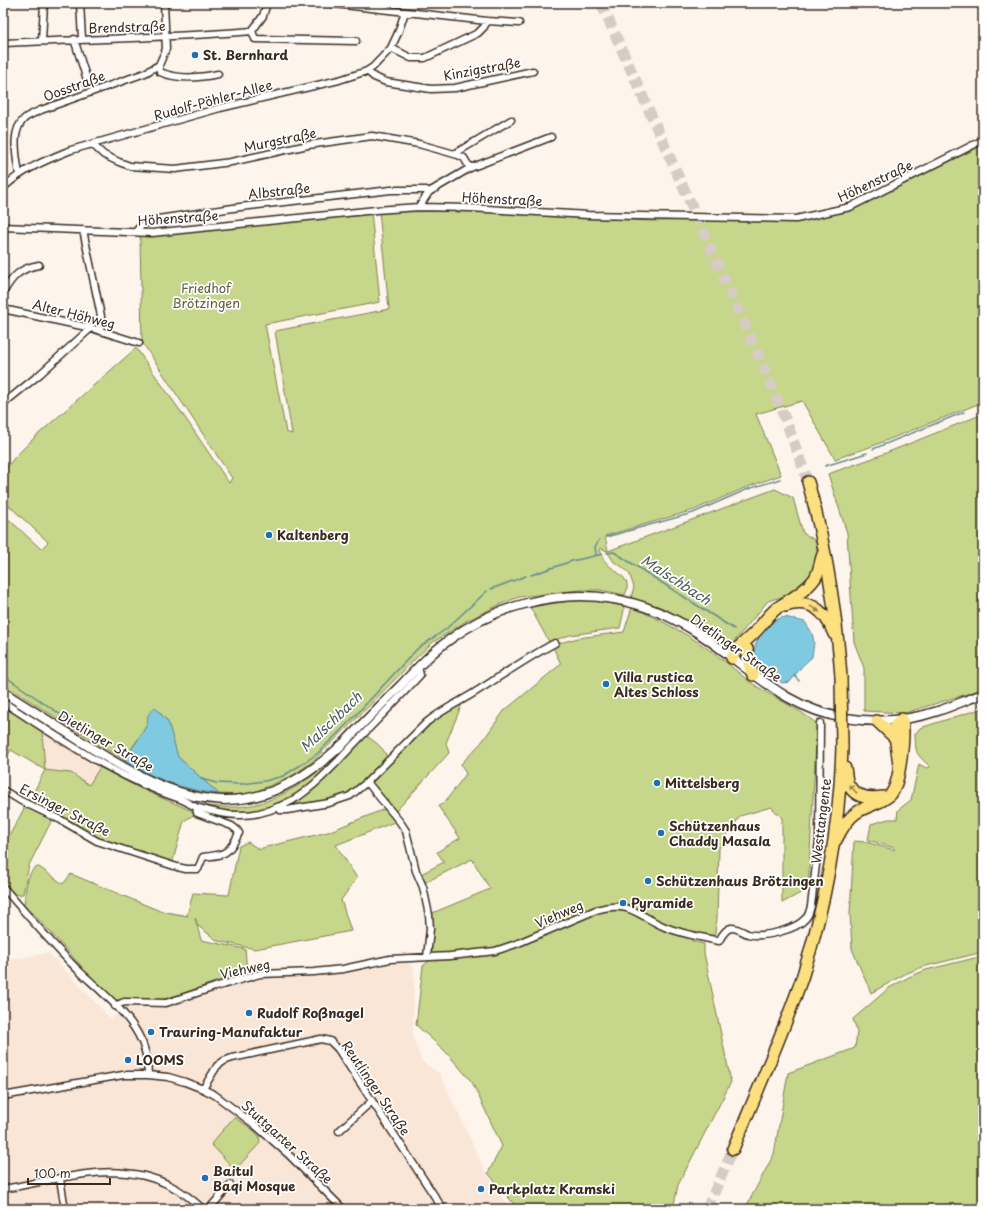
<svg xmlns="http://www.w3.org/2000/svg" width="986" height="1212" viewBox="0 0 986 1212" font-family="'Playpen Sans',sans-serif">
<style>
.built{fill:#fae6d6}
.green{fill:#c6d68a;stroke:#808054}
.water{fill:#80cae1;stroke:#648a93}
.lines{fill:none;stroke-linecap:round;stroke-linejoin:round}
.stream{stroke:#648a93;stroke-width:1.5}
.highway-tunnel{stroke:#d6ccc3;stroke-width:11;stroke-dasharray:11 5.5;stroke-linecap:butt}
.street-casing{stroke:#3b2a1e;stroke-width:9}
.secondary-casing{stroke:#3b2a1e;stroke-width:11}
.highway-casing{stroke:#3b2a1e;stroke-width:14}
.street{stroke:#fff;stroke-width:6}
.secondary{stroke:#fff;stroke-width:8}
.highway{stroke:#fce080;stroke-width:11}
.highway-bridge-casing{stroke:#3b2a1e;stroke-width:14;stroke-linecap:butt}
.highway-bridge{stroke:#fce080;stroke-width:11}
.oneway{fill:#9c854f}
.poi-dot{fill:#1f6fb2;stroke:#fff;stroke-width:1.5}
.labels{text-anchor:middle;stroke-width:3.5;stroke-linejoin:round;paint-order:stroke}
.street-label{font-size:13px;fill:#3b2a1e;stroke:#fff}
.poi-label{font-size:13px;font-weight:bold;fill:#3b2a1e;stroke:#fff;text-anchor:start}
.park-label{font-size:13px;fill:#655e3e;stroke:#fff}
.water-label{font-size:14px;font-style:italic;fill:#505a58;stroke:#fff}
</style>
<rect width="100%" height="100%" fill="#fdf4ec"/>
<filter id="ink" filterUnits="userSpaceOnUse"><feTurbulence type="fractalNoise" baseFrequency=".025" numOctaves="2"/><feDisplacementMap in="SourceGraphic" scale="8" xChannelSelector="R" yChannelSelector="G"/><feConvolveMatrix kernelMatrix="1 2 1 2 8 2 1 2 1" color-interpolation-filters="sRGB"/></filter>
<g filter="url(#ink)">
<path class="built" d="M42,731L100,767L89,785L71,773L45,770Z
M49,953L111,1019L125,1007L164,1008L250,980L275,976H309L338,973L406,962L414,969L413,1038L422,1061L440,1074L486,1173L510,1209H3V961Z"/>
<path class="green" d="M983,145V402L870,447L835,459L802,401L756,414L781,475L747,487L694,510L605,536L608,551L775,489L793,498L803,533L816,541L818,561L811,580L791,594L768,601L727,650L689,623L660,607L631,598L634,587L629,573L621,566L614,562L607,551L600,548C601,552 602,557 604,560C613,573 634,576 625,595L600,590H579L519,597L501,604L466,621L432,643L418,656L357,718L313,761L294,775L255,792L243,795L219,794L178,757L168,722L156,708C145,717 151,716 146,726C141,738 129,748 125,761L3,684V514L41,549L48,542L3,500V472L14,458L34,438L136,348L186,419L229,483L232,478L142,342L140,236L371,211L380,302L265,324L286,432L292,434L275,331L389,309L379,212L467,211L649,221L720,220L796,222L855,209Z
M983,414V689L905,713L864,711V668L854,642L847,533L828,474L876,457Z
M592,600L624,606V610L620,628L570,635L549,642L530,607L570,601Z
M632,607C663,621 692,636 719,657C730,665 740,674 750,682C772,697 797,707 817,724L808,889L782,903V818L771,807L740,816L719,848L717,918L714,939L686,930L692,941L704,944V953L731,1082L678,1185L673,1209H518L488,1173L502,1146L472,1082L445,1051L416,1025L423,966L430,960L433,931L430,914L490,889L472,859L422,884L419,875L444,862L437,852L460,838L438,806L444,803L466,774L461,764L481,743L504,711L561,664L552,645L578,638L624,632Z
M461,702L462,704L446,743L449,753L395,812L372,786L371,782L432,720Z
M3,706L42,731L45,770L71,773L89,785L100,767L139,788L190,810L195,814L184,821L172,864L97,839L28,803L45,770L11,750L3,763Z
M983,708V952L922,967L905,974L871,993L852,949L850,913L854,841L866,842L894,850V848L868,840L871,824L888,819H897L898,810L911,800L919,764L926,768L930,767C915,752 916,755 915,734L920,728Z
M367,736C376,743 387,749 387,761C377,770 367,782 355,790C340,801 302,808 283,807L298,800L363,737Z
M331,761L333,763C294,801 262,822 205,807L206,806C215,806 225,808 234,807C272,806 303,784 331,761Z
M26,805L53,818L29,865L23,894L15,895L3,881V847Z
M387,808L397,821L336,845L357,878L341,900L351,931L255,949L218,941L198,926L195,918L201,940L245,949L247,971L178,995L161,1000L148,1002L124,999L114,1000L80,968L82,967L33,913L24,906C25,896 26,867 39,867L63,884L71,874L160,911L188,916L187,915L193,893L229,895L239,846L248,842L260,850L262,848L328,832Z
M983,956V1209H749L746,1207L774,1154L788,1073L855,1048L857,1032L853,1019L889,988L909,977L926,970Z
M234,1117L252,1129L259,1136L260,1143L235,1170L211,1144Z"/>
<path class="water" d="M785,617L805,622L812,633L814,642L812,657L802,666L790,682L782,683C775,677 763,671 758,664C747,649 763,628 776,620C779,618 782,618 785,617Z
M155,707L168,722L178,757L219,794C185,790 154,779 125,761L126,755L131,751L147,725L148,715Z"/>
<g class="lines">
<path class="stream" d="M873,449L964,412
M825,466L867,453
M606,537L693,513L748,489L780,479
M607,553L614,552L734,629
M596,554L595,547L599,540
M531,575L572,561L603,554
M491,589L526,576
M3,675L67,719L105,741
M794,675L799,681
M201,779L216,783L242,784L265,781L283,776L304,763L318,753L353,718L417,649L446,629L487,591"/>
<path class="highway-tunnel" d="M601,3L764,368L786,421L808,482
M707,1209L733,1149"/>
<defs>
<path id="street" d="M80,3L82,39
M326,3L487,21L519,23
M252,31L263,16L267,3
M74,39L89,86
M42,41L44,3
M3,43C86,39 169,38 252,31L255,39L356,41
M391,48L411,58H425L478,33L484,27L487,21
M159,65L160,72C178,80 199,78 218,74
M367,71L374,77L386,82L431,89L455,88L533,71
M93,145L104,155L119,162L130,166L175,169L231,162L308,145L372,136L419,144L458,155L464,158L470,168
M454,154L511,120
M19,175C17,158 10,132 24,119C28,115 35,113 41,110L145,73L159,65L166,49L164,3
M3,188C23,169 46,160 71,150L220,108L339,80L367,71L373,67L391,48L398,33L405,12
M419,207L429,192L470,168L551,137
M3,227L152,233L376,210L419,207L470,208L588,215L796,219L850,207L983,140
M83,230L101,316L100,331
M136,232C140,224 149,221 158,219L240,207L391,190H426L429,192
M3,293C12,277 20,268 39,265
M3,309L91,328L139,343
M3,404L40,374L91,328
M3,702C60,738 116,778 180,799C186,801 191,805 196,807C209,811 225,815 238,815C257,816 276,809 293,800C317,785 336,763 355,743C377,720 399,698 420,675L418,667
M367,782L400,822L406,831L416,871L423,887L429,915L430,929L427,957
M3,790L21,801L61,820L97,841L177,867L186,869H198L203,857C225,855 229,854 239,833L237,830L232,826L197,813L196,807
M277,807L280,810H287L329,803L350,796L367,782L427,722C443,709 460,702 477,691C503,675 528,657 555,643
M3,887C27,915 51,943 77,969C97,988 125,1010 138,1034C145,1046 148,1060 148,1075
M115,1006L124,1002L166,1003L215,987L260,974L314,972L343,969L390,959L450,956L495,951L516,944L596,910C631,900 636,915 665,927C682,934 701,937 719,941C721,937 725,929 731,928C737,927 742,932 748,934C763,938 796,930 806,918C809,915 810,910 811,906L819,840L820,723
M203,1089L217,1066L224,1061L232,1058L321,1039L330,1041L338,1049L443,1209
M3,1096L123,1075H148L168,1077L185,1082L203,1089L215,1095L255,1125L288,1154L343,1209
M339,1131L372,1101
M60,1179L65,1209
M3,1189C58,1180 118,1158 171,1186C183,1192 193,1200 203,1209
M209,1209L230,1185"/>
<path id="secondary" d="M3,692C33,711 63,730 93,749C189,809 255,827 345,742C363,723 382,704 401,685C416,669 431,653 449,640C494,606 558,589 614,599C643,604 673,617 698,633C748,665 782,708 845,718C877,723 908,721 938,711C953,706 968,699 983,694"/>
<path id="highway" d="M808,482C826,546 836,610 841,676
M785,606C811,598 825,610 834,634
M747,649L749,664L753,675
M732,658C738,645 742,645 752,635C761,627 767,616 777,608C789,600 803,593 812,582C820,574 819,564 823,554
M877,721L895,738
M845,768C846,773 846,779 848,784C855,798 870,799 883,797
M836,840C841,830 847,819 856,813C867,805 881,804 891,794C900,783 905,734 902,719L897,723L894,728L899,765
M733,1149C757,1092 782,1036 802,978C826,903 840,824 842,746"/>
</defs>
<use href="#street" class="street-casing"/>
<use href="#secondary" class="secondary-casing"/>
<use href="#highway" class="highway-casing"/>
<use href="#street" class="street"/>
<use href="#secondary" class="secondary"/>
<use href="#highway" class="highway"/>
<defs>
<path id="highway-bridge" d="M841,676L842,746"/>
</defs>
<use href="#highway-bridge" class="highway-bridge-casing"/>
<use href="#highway-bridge" class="highway-bridge"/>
</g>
<defs><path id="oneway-solid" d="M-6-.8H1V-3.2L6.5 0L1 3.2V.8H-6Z"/></defs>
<g class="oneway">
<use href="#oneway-solid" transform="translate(815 609) rotate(32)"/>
<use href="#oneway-solid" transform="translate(853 789) rotate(-133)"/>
</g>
</g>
<g class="poi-dot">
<circle cx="195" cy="55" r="4"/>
<circle cx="269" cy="535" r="4"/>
<circle cx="606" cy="684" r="4"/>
<circle cx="657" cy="783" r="4"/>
<circle cx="661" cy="833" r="4"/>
<circle cx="648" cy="881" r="4"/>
<circle cx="623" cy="903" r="4"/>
<circle cx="249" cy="1013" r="4"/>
<circle cx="151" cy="1032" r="4"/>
<circle cx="128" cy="1060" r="4"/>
<circle cx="205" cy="1178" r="4"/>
<circle cx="481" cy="1189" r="4"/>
</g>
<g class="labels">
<g class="street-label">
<text transform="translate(127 27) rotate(-2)" y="5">Brendstraße</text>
<text transform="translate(482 69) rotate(-10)" y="5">Kinzigstraße</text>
<text transform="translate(74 86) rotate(-20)" y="5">Oosstraße</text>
<text transform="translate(213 100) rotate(-15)" y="5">Rudolf-Pöhler-Allee</text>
<text transform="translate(280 140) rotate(-12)" y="5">Murgstraße</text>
<text transform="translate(875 181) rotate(-25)" y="5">Höhenstraße</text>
<text transform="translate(279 191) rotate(-6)" y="5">Albstraße</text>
<text transform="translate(502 199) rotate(3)" y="5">Höhenstraße</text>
<text transform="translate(178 218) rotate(-4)" y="5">Höhenstraße</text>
<text transform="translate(74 314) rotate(14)" y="5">Alter Höhweg</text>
<text transform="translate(736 648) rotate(35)" y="5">Dietlinger Straße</text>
<text transform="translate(106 741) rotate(30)" y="5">Dietlinger Straße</text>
<text transform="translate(65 810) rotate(27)" y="5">Ersinger Straße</text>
<text transform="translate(821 821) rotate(-83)" y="5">Westtangente</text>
<text transform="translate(559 914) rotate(-23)" y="5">Viehweg</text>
<text transform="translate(245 969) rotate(-12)" y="5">Viehweg</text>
<text transform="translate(376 1088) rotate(56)" y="5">Reutlinger Straße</text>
<text transform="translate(287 1142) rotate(42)" y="5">Stuttgarter Straße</text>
</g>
<g class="poi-label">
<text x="203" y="60">St. Bernhard</text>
<text x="277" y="540">Kaltenberg</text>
<text x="614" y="682">Villa rustica<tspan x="614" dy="15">Altes Schloss</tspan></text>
<text x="665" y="788">Mittelsberg</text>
<text x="669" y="831">Schützenhaus<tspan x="669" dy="15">Chaddy Masala</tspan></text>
<text x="656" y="886">Schützenhaus Brötzingen</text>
<text x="631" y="908">Pyramide</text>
<text x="257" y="1018">Rudolf Roßnagel</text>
<text x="159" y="1037">Trauring-Manufaktur</text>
<text x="136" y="1065">LOOMS</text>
<text x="213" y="1176">Baitul<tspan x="213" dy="15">Baqi Mosque</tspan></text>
<text x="489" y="1194">Parkplatz Kramski</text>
</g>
<g class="park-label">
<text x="206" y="293">Friedhof<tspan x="206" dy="15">Brötzingen</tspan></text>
</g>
<g class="water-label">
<text transform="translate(676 580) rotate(33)" y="5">Malschbach</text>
<text transform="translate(331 722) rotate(-44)" y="5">Malschbach</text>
</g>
</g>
<rect width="986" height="1212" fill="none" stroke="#fff" stroke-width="16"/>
<rect x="8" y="8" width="970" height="1196" fill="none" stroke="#3b2a1e" stroke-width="1.5" filter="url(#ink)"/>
<path d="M28 1178v6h82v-6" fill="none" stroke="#3b2a1e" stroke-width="2"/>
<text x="34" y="1178" font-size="12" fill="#3b2a1e" stroke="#ffffff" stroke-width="3" paint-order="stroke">100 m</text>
</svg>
